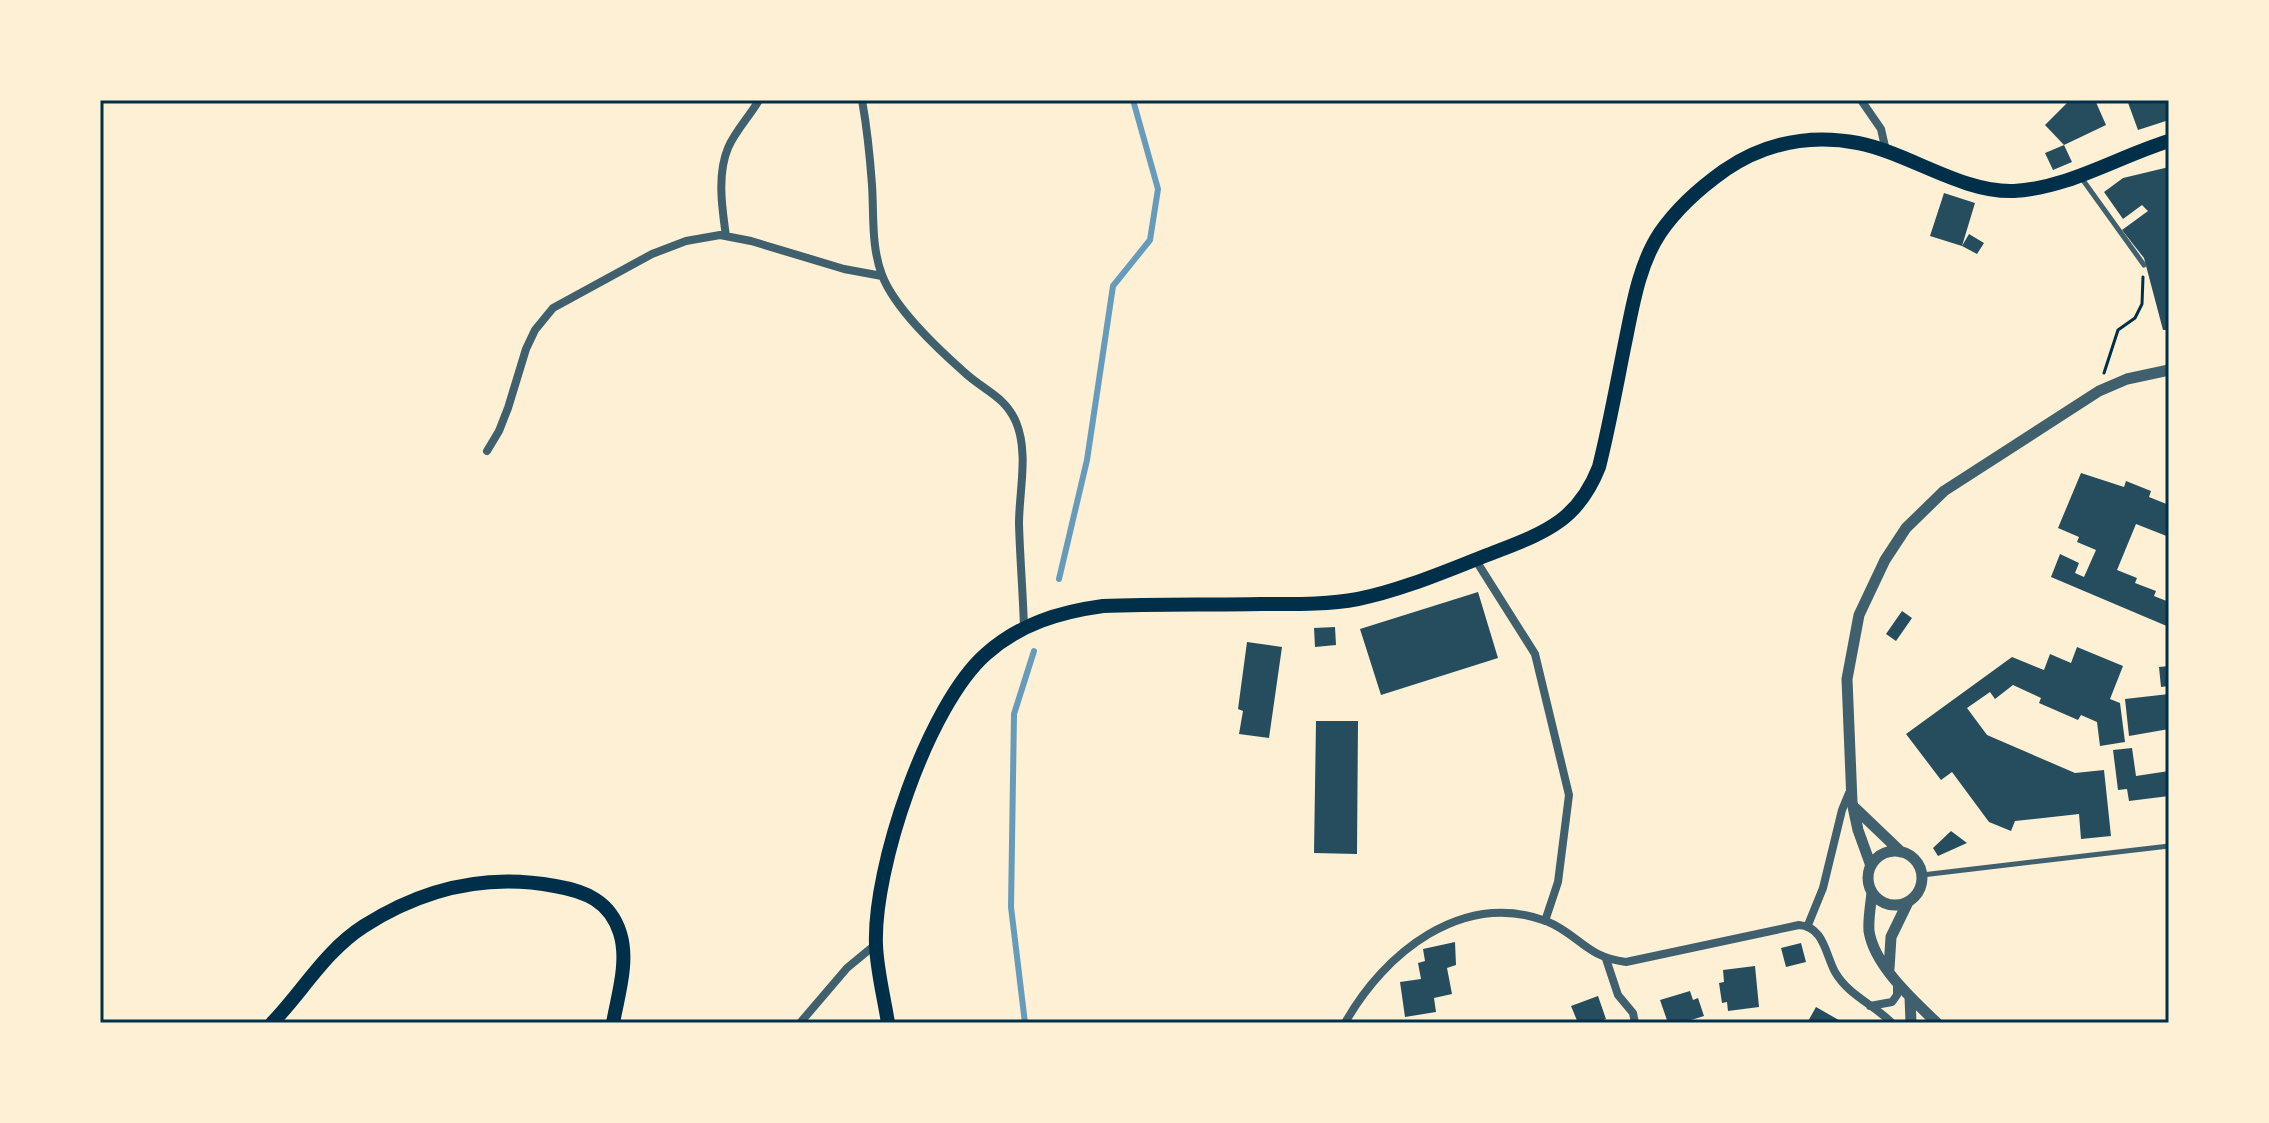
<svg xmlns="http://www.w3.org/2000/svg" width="2269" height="1123" viewBox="0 0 2269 1123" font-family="Commissioner,sans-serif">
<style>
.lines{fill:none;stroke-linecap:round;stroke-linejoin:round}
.stream{stroke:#669bbc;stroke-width:6}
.building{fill:#264d5e}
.path{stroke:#003049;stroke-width:3}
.service{stroke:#3f606c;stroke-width:5}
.minor{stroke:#3f606c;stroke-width:8}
.tertiary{stroke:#3f606c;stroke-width:11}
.primary{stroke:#003049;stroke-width:14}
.neatline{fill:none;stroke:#003049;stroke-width:3}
</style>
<rect width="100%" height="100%" fill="#fdf0d5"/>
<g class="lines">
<path class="stream" d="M1059,579L1087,460L1113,286L1150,240L1158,189L1133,100
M1025,1023L1011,907L1014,714L1034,651"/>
</g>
<path class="building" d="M2070,100H2095L2106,125L2064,145L2045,125Z
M2127,100H2169V120L2138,130Z
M2064,145L2072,162L2053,170L2045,153Z
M2169,167V330H2163L2144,258L2122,230L2148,211L2142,205L2123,219L2104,192L2123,178Z
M1944,193L1975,203L1962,246L1930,236Z
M1969,234L1984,243L1977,254L1962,246Z
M2081,473L2124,487L2126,481L2151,491L2149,497L2169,505V537L2136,524L2117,570L2137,578L2135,583L2156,591L2154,596L2169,602V627L2051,577L2060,554L2079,563L2075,573L2084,577L2096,550L2077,542L2079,537L2058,528Z
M1478,592L1498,658L1381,695L1360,629Z
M1902,611L1912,618L1896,641L1886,634Z
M1335,627L1336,645L1315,647L1314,628Z
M1247,642L1282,647L1269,738L1239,734L1243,711L1238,709Z
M2077,647L2123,666L2110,699L2120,703L2125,742L2100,746L2097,722L2081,715L2078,720L2039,703L2041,698L2013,685L1995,699L1990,692L1967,708L1987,735L2075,773L2104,770L2111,836L2081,839L2079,814L2015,821L2011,831L1989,822L1952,772L1941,780L1906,734L2012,657L2044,670L2050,654L2071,663Z
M2169,666V686L2161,687L2159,667Z
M2169,694V729L2129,736L2125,699Z
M1316,721H1358L1357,854L1314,853Z
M2132,748L2136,776L2169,771V796L2129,801L2127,789L2118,790L2113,750Z
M1951,831L1967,843L1938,856L1933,848Z
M1455,942L1456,965L1447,968L1452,994L1434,998L1436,1012L1405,1017L1400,982L1421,979L1418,963L1425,961L1423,949Z
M1801,943L1806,962L1786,967L1781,948Z
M1755,966L1759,1007L1728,1011L1727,1002L1722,1003L1719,983L1724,982L1723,970Z
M1690,991L1693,1000L1698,998L1704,1016L1688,1021V1023H1668L1660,1000Z
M1598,996L1606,1019L1596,1023H1578L1571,1006Z
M1816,1007L1844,1023H1807Z"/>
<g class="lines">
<path class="path" d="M2104,373L2118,330L2135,318L2142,304L2143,277"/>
<path class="service" d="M2080,176L2144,265
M1922,875L2169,846"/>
<path class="minor" d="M862,100C867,128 870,157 872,185C874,215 871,246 882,275C895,309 937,348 964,372C983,390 1005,396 1016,422C1029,453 1019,491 1019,524C1020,559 1023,593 1024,628
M1861,100L1881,129L1886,151
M726,236C722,208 717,174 728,148C735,131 750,116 759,100
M487,451L499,431L508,408L526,349L535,330L553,308L652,254L686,241L720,235L751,241L844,269L882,276
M1475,559L1535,654L1569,795L1558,882L1545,921
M1808,925L1823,888L1842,810L1849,793
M1606,959L1618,995L1633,1013L1635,1023
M1870,1006L1892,1002L1897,995V983
M800,1023L847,968L876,944
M1345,1023C1384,953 1462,890 1546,921C1579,934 1585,957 1626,962L1799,925C1824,927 1825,953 1835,972C1849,996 1873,1004 1892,1023"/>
<path class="tertiary" d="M1855,808L1901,852
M1868 878a27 27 0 1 1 54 0a27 27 0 1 1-54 0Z
M1871,866L1858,830L1852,802L1847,679L1859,615L1885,560L1906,528L1944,491L2099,391L2127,379L2169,370
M1872,892C1871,904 1868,918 1869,931C1874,965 1913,1000 1937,1023
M1889,969L1891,937L1908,902
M1910,997L1911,1023"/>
<path class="primary" d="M272,1023C303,991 325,951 364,926C422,889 486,873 555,886C585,891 610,901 620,933C629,961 618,995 613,1023
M888,1023C884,997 877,971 876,945C873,868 928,705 986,654C1020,624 1059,612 1103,606C1155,604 1208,605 1261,604C1293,604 1326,605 1358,599C1403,590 1448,570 1490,554C1543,533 1577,523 1599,467C1609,427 1616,388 1624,348C1632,310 1638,266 1660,233C1677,208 1701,187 1725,170C1765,143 1810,134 1858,143C1909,153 1962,193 2014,191C2069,188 2117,157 2169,141"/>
</g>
<rect width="2269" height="1123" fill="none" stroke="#fdf0d5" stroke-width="204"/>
<rect x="102" y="102" width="2065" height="919" class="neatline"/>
</svg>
